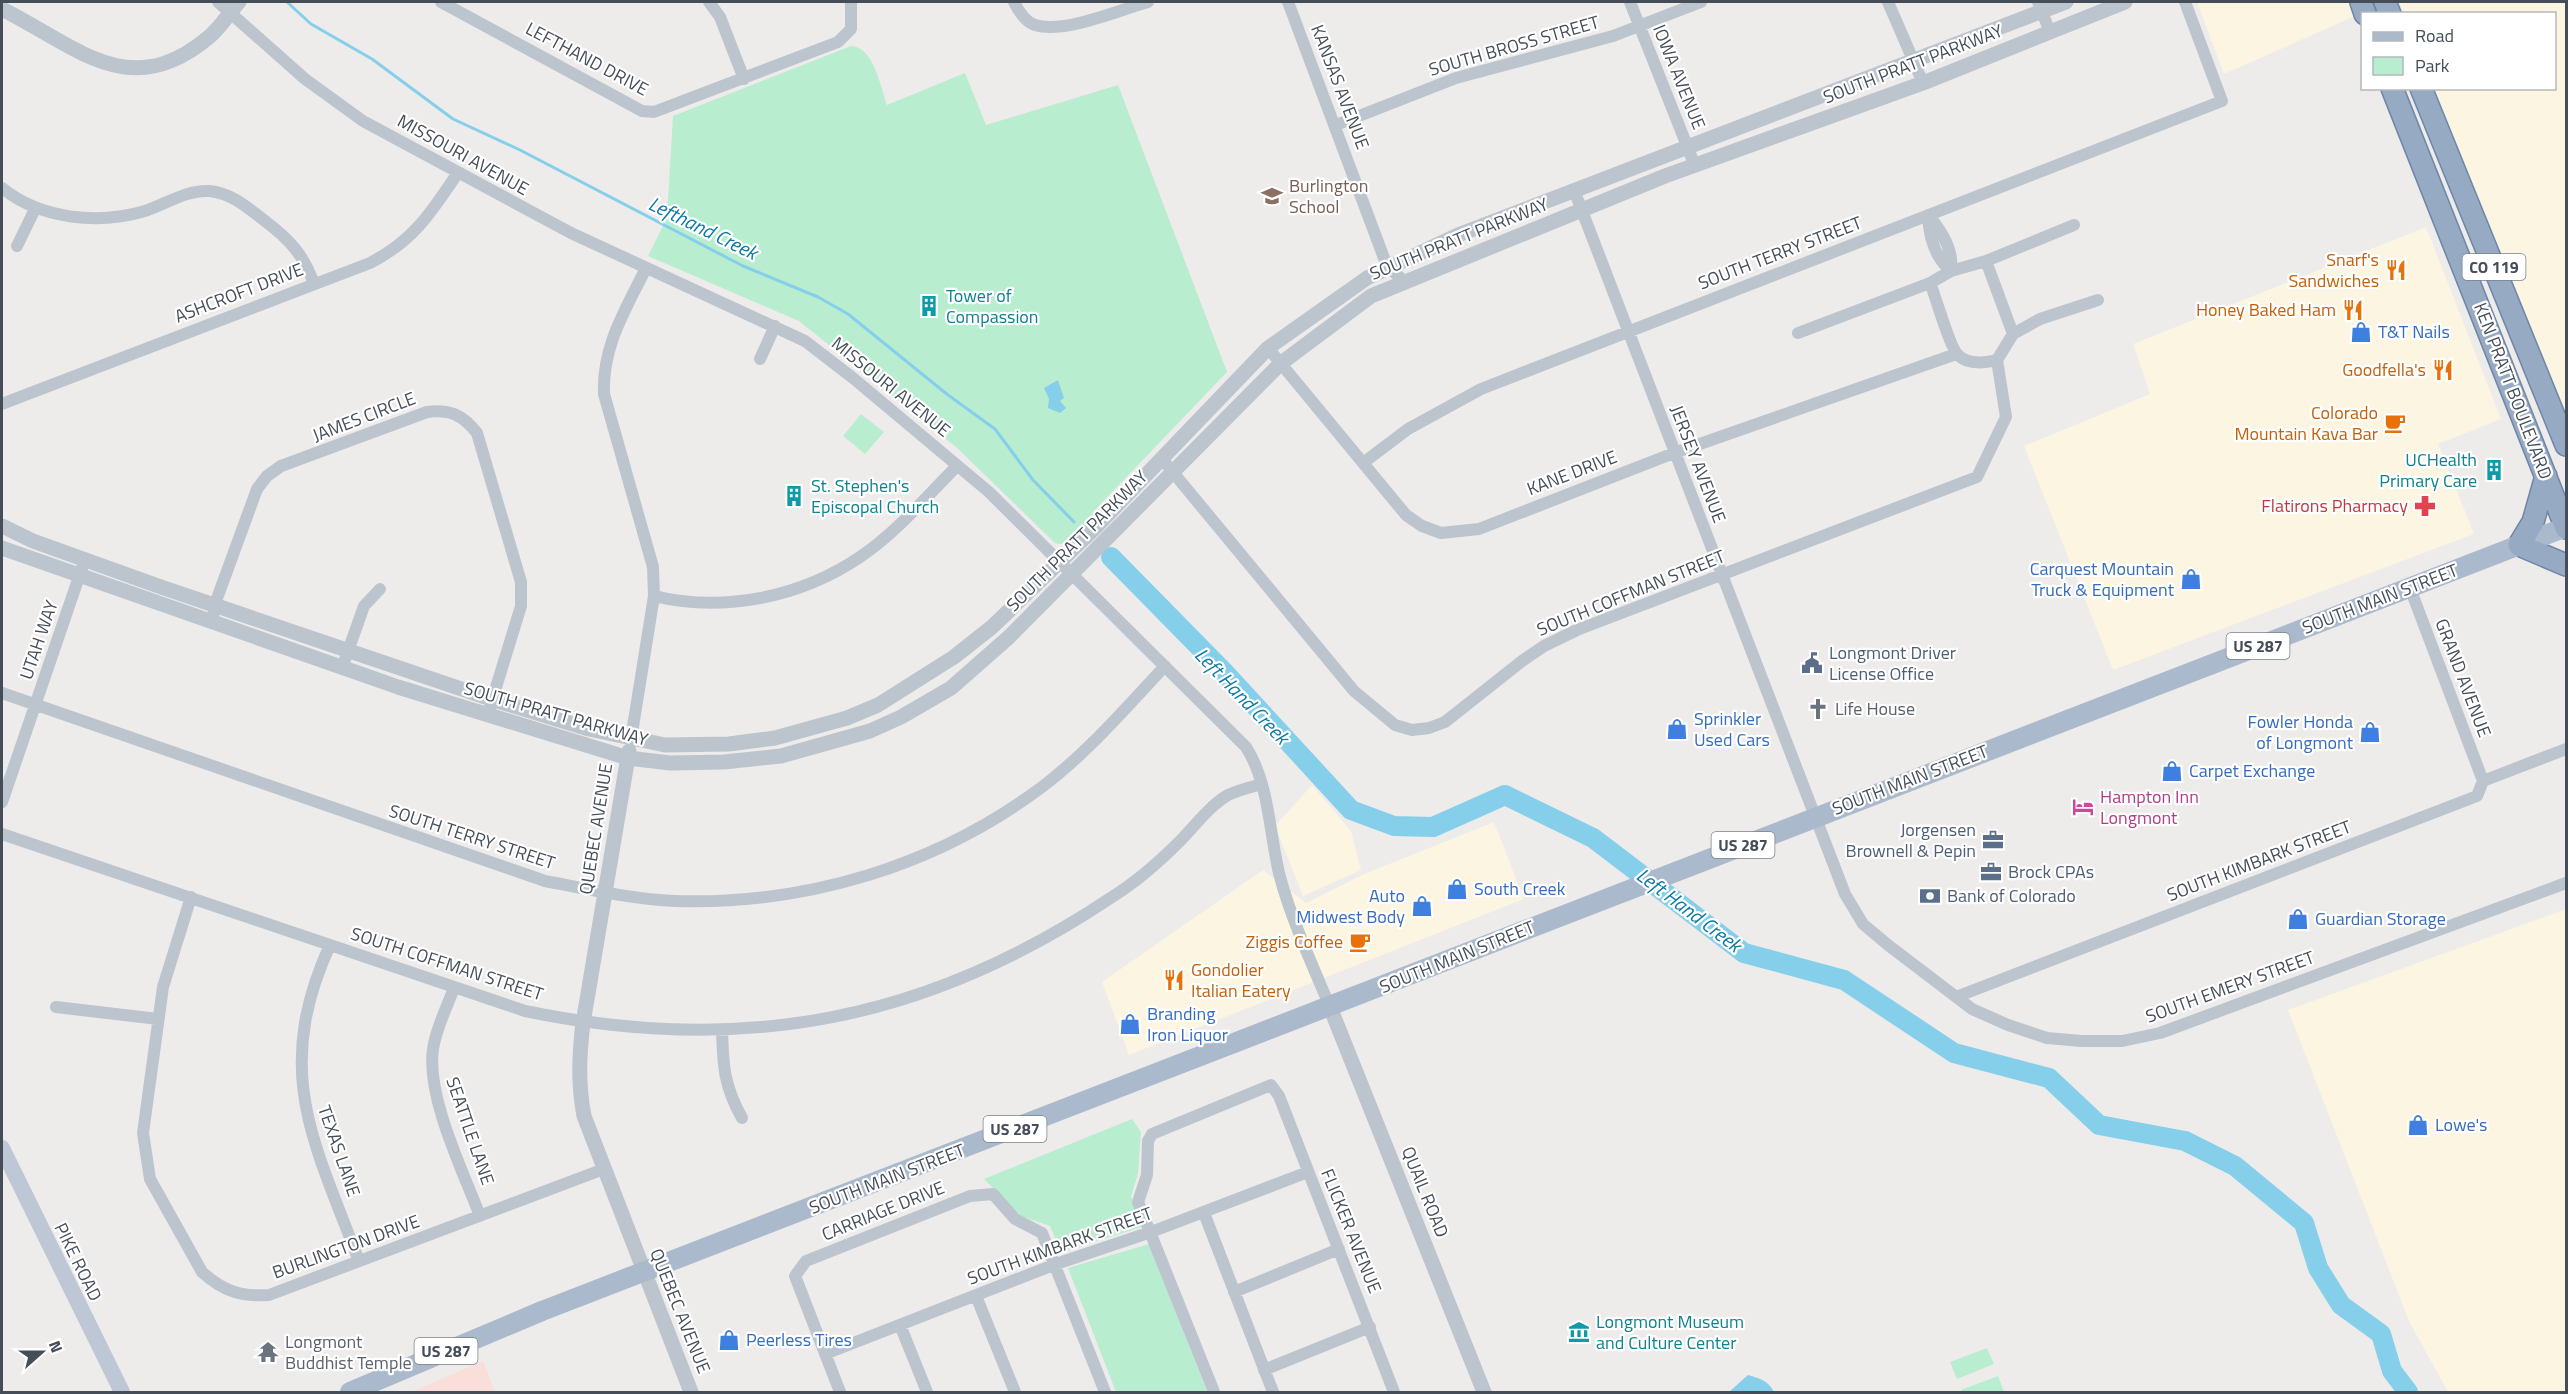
<svg xmlns="http://www.w3.org/2000/svg" width="2568" height="1394" viewBox="0 0 2568 1394" font-family="'Titillium Web',sans-serif">
<style>
.commercial{fill:#fbf5e2}
.medical{fill:#faded9}
.green{fill:#b8edd0}
.water{fill:#85cfeb}
.lines{fill:none;stroke-linecap:round;stroke-linejoin:round}
.stream{stroke:#85cfeb;stroke-width:3}
.river{stroke:#85cfeb;stroke-width:20}
.trunk-casing{stroke:#6e86a7;stroke-width:24}
.minor{stroke:#bcc5ce;stroke-width:12}
.tertiary{stroke:#bcc5ce;stroke-width:15}
.secondary{stroke:#bdc7d5;stroke-width:16}
.primary{stroke:#aab9cb;stroke-width:20}
.trunk{stroke:#96aac3;stroke-width:21}
.labels{text-anchor:middle;stroke-width:4.5;stroke-linejoin:round;paint-order:stroke}
.shield{fill:#fff;stroke:#7c828a;stroke-width:1.5}
.shield-label{font-size:16px;font-weight:bold;fill:#444d58}
.street-label{font-size:18px;fill:#444d58;stroke:#fff}
.education-label{font-size:18px;fill:#785e54;stroke:#fff;text-anchor:start}
.food-label{font-size:18px;fill:#c56008;stroke:#fff;text-anchor:end}
.culture-label{font-size:18px;fill:#0d838f;stroke:#fff;text-anchor:start}
.shop-label{font-size:18px;fill:#366cbe;stroke:#fff;text-anchor:start}
.health-label{font-size:18px;fill:#be3a42;stroke:#fff;text-anchor:end}
.service-label{font-size:18px;fill:#4e5e75;stroke:#fff;text-anchor:start}
.worship-label{font-size:18px;fill:#5b616d;stroke:#fff;text-anchor:start}
.hotel-label{font-size:18px;fill:#b23c85;stroke:#fff;text-anchor:start}
.water-label{font-size:20px;font-style:italic;fill:#0c7aa3;stroke:#fff}
</style>
<rect width="100%" height="100%" fill="#eeebeb"/>
<path class="commercial" d="M2197,2H2387L2224,74Z
M2399,2H2566V419L2434,89L2554,88V14L2404,13Z
M2426,227L2501,419L2438,444L2474,534L2113,670L2024,446L2150,394L2133,344Z
M1312,785L1351,831L1361,870L1303,896L1275,826Z
M1494,822L1524,899L1129,1055L1102,982L1263,870L1306,903L1364,874Z
M2566,909V1392H2448L2409,1321L2288,1010Z"/>
<path class="medical" d="M483,1361L495,1392H411Z"/>
<path class="green" d="M851,46C874,47 880,86 887,105L965,73L986,125L1118,85L1227,372L1093,512C1090,526 1071,549 1055,543L956,447L799,321L648,256L667,218L673,116Z
M861,414L884,432L865,454L843,436Z
M1132,1119L1141,1132L1138,1173L1131,1197L1142,1227L1061,1252L1050,1226L1021,1216L984,1179Z
M1149,1244L1207,1392H1116L1068,1268Z
M1987,1348L1994,1364L1957,1379L1950,1362Z
M1998,1376L2004,1392H1962L1961,1390Z"/>
<path class="water" d="M1058,380L1064,398L1060,401L1066,408L1060,413L1048,408L1049,399L1044,388Z
M1748,1375C1759,1378 1769,1381 1774,1392H1729Z"/>
<g class="lines">
<path class="stream" d="M287,2L311,24L372,59L453,119L520,150L743,266L818,297L848,314L948,395L995,429L1033,480L1074,522"/>
<path class="river" d="M1111,557L1225,673L1351,810L1394,826L1433,827L1505,795L1593,838L1744,953L1844,980L1954,1053L2049,1078L2099,1125L2185,1141L2235,1166L2304,1223L2318,1268L2341,1305L2381,1334L2392,1371L2408,1392"/>
<defs>
<path id="trunk" d="M2361,2L2365,14
M2385,2L2390,14
M2392,88L2566,528
M2421,88L2566,445
M2546,476L2533,522L2519,545L2566,565"/>
</defs>
<use href="#trunk" class="trunk-casing"/>
<path class="minor" d="M218,2L305,79L363,121L571,233L805,341L853,378L989,492L1246,747C1270,785 1269,834 1280,877C1292,921 1312,964 1330,1007
M441,2L642,111L654,112L838,42L851,29V2
M709,2L720,17L744,79
M1014,2C1018,10 1025,22 1035,25C1064,34 1119,10 1148,2
M1288,2L1387,266L1404,281
M1630,2L1695,166
M1888,2L1923,83
M2038,2L2050,32
M1336,125L1456,78L1613,36L1701,2
M2,188C40,219 98,225 145,211C166,204 186,190 209,191C232,193 248,208 265,221C289,239 304,255 314,284
M1574,190L1845,894L1863,924L1888,945L1972,1009L2008,1025L2047,1038L2082,1041H2122L2160,1033L2566,883
M1928,215C1942,231 1954,250 1951,271C1934,257 1929,236 1928,215Z
M17,246L35,209
M1930,283C1936,297 1949,345 1957,354C1967,365 1985,363 1997,360
M1798,333L1930,283L1951,271L1986,261L2074,225
M2013,334L2040,319L2098,300
M1268,348L1406,515L1422,526L1441,533L1479,529L1674,453L1956,354
M760,359L775,326
M2,404L370,263C413,241 431,213 457,174
M1162,459L1354,691L1395,725L1412,730L1429,728L1445,722L1522,661L1544,646L1577,630L1977,477L2006,417L1997,360L2013,334L1986,261
M1363,463L1408,429L1481,389L2222,101L2185,2
M2410,588L2483,781
M654,596C724,613 801,597 860,557C897,532 926,497 957,466
M212,623L215,604L257,489L267,476L281,466L427,412C450,409 463,415 477,433L521,582V606L490,707
M342,668L364,606L380,589
M2,693L545,881C588,889 631,899 675,901C807,905 936,866 1042,787C1088,752 1126,708 1165,666
M631,739L654,596L653,567L604,394C602,346 625,311 646,268
M2,802L82,568
M2,834L525,1011C743,1056 927,1021 1112,897C1136,882 1159,862 1179,842C1194,827 1209,806 1228,795C1238,790 1251,787 1262,784
M191,897L163,987L143,1133L150,1179L202,1272C223,1291 241,1297 269,1295L604,1169
M330,945C272,1072 314,1142 359,1261
M454,988C447,1007 436,1028 433,1049C426,1096 463,1171 480,1216
M1956,997L2477,796L2483,781L2566,749
M56,1007L158,1019
M722,1030C723,1066 724,1086 742,1118
M1204,1213L1273,1392
M1234,1292L1339,1249
M976,1296L1015,1392
M900,1325L927,1392
M825,1354L1056,1264L1151,1232L1308,1172
M1264,1370L1370,1327
M840,1392L795,1276L806,1261L970,1196L993,1194L1015,1219L1042,1233L1105,1392
M1214,1392L1138,1202L1147,1175L1148,1141L1152,1134L1271,1085L1279,1096L1394,1392"/>
<path class="tertiary" d="M2,9C76,46 130,104 209,37C221,27 229,13 239,2
M2,526L33,541L161,587L491,699L589,729L665,745L729,744L775,738L847,718L878,705L954,657L992,627L1096,527L1268,348L1367,278L1458,235L2066,2
M2,548L398,687L628,758L670,763L724,762L781,756L870,731L901,717L951,688L1009,637L1280,364L1371,296L1665,176L1923,83L2125,2
M629,751L583,1023C579,1056 578,1084 584,1116L691,1392
M1330,1007L1484,1392"/>
<path class="secondary" d="M2,1148L122,1392"/>
<path class="primary" d="M350,1392L542,1311L2566,527"/>
<use href="#trunk" class="trunk"/>
</g>
<defs>
<symbol id="school-bare" viewBox="-9 -9 18 18"><path d="M0-5L7-2L0 1L-7-2ZM-4 1L0 2.5L4 1V4Q0 6-4 4Z" fill="#8d6e63" stroke="#fff" stroke-width="2.5" paint-order="stroke"/></symbol>
<symbol id="restaurant-bare" viewBox="-9 -9 18 18"><path d="M-5-6h1v4h1v-4h1v4h1v-4h1v5L-1.5 .5V6h-2V.5L-5-1ZM5-6V6H3V1.5H1.5Q1.5-4 5-6Z" fill="#e8710a" stroke="#fff" stroke-width="2.5" paint-order="stroke"/></symbol>
<symbol id="building-bare" viewBox="-9 -9 18 18"><path d="M-4-6H4V6H1V3H-1V6H-4ZM-2.5-4.3h1.7v1.8h-1.7ZM.8-4.3h1.7v1.8H.8ZM-2.5-1h1.7V.8h-1.7ZM.8-1h1.7V.8H.8Z" fill="#0f9aa8" stroke="#fff" stroke-width="2.5" paint-order="stroke"/></symbol>
<symbol id="shop-bare" viewBox="-9 -9 18 18"><path d="M-5-2.5h2.3a2.7 3.5 0 0 1 5.4 0H5L5.5 6h-11ZM-1.5-2.5h3a1.5 2.3 0 0 0-3 0Z" fill="#3f7fe0" stroke="#fff" stroke-width="2.5" paint-order="stroke"/></symbol>
<symbol id="cafe-bare" viewBox="-9 -9 18 18"><path d="M-5.5-4.5H6V0H3Q3 3.5 0 3.5H-2.5Q-5.5 3.5-5.5 0ZM3-3.2v2h1.7v-2ZM-6 4.5H4V6H-6Z" fill="#e8710a" stroke="#fff" stroke-width="2.5" paint-order="stroke"/></symbol>
<symbol id="pharmacy-bare" viewBox="-9 -9 18 18"><path d="M-2-6h4v4h4v4h-4v4h-4v-4h-4v-4h4Z" fill="#e0444e" stroke="#fff" stroke-width="2.5" paint-order="stroke"/></symbol>
<symbol id="civic-bare" viewBox="-9 -9 18 18"><path d="M-.6-6.5H3V-4.5H.6V-3L4-1V1h2V6H-6V1h2V-1L-.6-3ZM-1.2 2.5V6h2.4V2.5Z" fill="#5c6f8a" stroke="#fff" stroke-width="2.5" paint-order="stroke"/></symbol>
<symbol id="church-bare" viewBox="-9 -9 18 18"><path d="M-1.2-6h2.4v3.5h3.3v2.4h-3.3V6h-2.4V-.1h-3.3v-2.4h3.3Z" fill="#6b7280" stroke="#fff" stroke-width="2.5" paint-order="stroke"/></symbol>
<symbol id="hotel-bare" viewBox="-9 -9 18 18"><path d="M-6-4.5h1.5V1H6V5H4.5V3h-9V5H-6ZM-4 0a1.8 1.8 0 1 1 3.6 0ZM.5 0V-2.5h3Q6-2.5 6 0Z" fill="#d1479c" stroke="#fff" stroke-width="2.5" paint-order="stroke"/></symbol>
<symbol id="office-bare" viewBox="-9 -9 18 18"><path d="M-6-3h4V-5.5h4V-3h4V5H-6ZM-1-4.5V-3h2v-1.5ZM-6 0V1H6V0Z" fill="#5c6f8a" stroke="#fff" stroke-width="2.5" paint-order="stroke"/></symbol>
<symbol id="bank-bare" viewBox="-9 -9 18 18"><path d="M-6-4H6V4H-6ZM0-2.3a2.3 2.3 0 1 0 0 4.6a2.3 2.3 0 1 0 0-4.6Z" fill="#5c6f8a" stroke="#fff" stroke-width="2.5" paint-order="stroke"/></symbol>
<symbol id="museum-bare" viewBox="-9 -9 18 18"><path d="M0-6L6-3V-2H-6V-3ZM-5-1h2V3h-2ZM-1-1h2V3h-2ZM3-1h2V3H3ZM-6 4H6V6H-6Z" fill="#0f9aa8" stroke="#fff" stroke-width="2.5" paint-order="stroke"/></symbol>
<symbol id="temple-bare" viewBox="-9 -9 18 18"><path d="M0-6L5-2H3V0L6.5 2.5H4V6H1.5V3h-3V6H-4V2.5H-6.5L-3 0V-2H-5Z" fill="#6b7280" stroke="#fff" stroke-width="2.5" paint-order="stroke"/></symbol>
</defs>
<g fill-rule="evenodd">
<use href="#school-bare" x="1257" y="181" width="30" height="30"/>
<use href="#restaurant-bare" x="2381" y="255" width="30" height="30"/>
<use href="#building-bare" x="914" y="291" width="30" height="30"/>
<use href="#restaurant-bare" x="2338" y="295" width="30" height="30"/>
<use href="#shop-bare" x="2346" y="317" width="30" height="30"/>
<use href="#restaurant-bare" x="2428" y="355" width="30" height="30"/>
<use href="#cafe-bare" x="2380" y="408" width="30" height="30"/>
<use href="#building-bare" x="2479" y="455" width="30" height="30"/>
<use href="#building-bare" x="779" y="481" width="30" height="30"/>
<use href="#pharmacy-bare" x="2410" y="491" width="30" height="30"/>
<use href="#shop-bare" x="2176" y="564" width="30" height="30"/>
<use href="#civic-bare" x="1797" y="648" width="30" height="30"/>
<use href="#church-bare" x="1803" y="694" width="30" height="30"/>
<use href="#shop-bare" x="1662" y="714" width="30" height="30"/>
<use href="#shop-bare" x="2355" y="717" width="30" height="30"/>
<use href="#shop-bare" x="2157" y="756" width="30" height="30"/>
<use href="#hotel-bare" x="2068" y="792" width="30" height="30"/>
<use href="#office-bare" x="1978" y="825" width="30" height="30"/>
<use href="#office-bare" x="1976" y="857" width="30" height="30"/>
<use href="#shop-bare" x="1442" y="874" width="30" height="30"/>
<use href="#bank-bare" x="1915" y="881" width="30" height="30"/>
<use href="#shop-bare" x="1407" y="891" width="30" height="30"/>
<use href="#shop-bare" x="2283" y="904" width="30" height="30"/>
<use href="#cafe-bare" x="1345" y="927" width="30" height="30"/>
<use href="#restaurant-bare" x="1159" y="965" width="30" height="30"/>
<use href="#shop-bare" x="1115" y="1009" width="30" height="30"/>
<use href="#shop-bare" x="2403" y="1110" width="30" height="30"/>
<use href="#museum-bare" x="1564" y="1317" width="30" height="30"/>
<use href="#shop-bare" x="714" y="1325" width="30" height="30"/>
<use href="#temple-bare" x="253" y="1337" width="30" height="30"/>
</g>
<g class="labels">
<g class="shield">
<rect x="2462.5" y="254" width="63" height="26" rx="4.5"/>
<rect x="2226.5" y="633" width="63" height="26" rx="4.5"/>
<rect x="1711.5" y="832" width="63" height="26" rx="4.5"/>
<rect x="983.5" y="1116" width="63" height="26" rx="4.5"/>
<rect x="414.5" y="1338" width="63" height="26" rx="4.5"/>
</g>
<g class="shield-label">
<text x="2494" y="273">CO 119</text>
<text x="2258" y="652">US 287</text>
<text x="1743" y="851">US 287</text>
<text x="1015" y="1135">US 287</text>
<text x="446" y="1357">US 287</text>
</g>
<g class="street-label">
<text transform="translate(1514 46) rotate(-16)" y="6">SOUTH BROSS STREET</text>
<text transform="translate(587 59) rotate(28)" y="6">LEFTHAND DRIVE</text>
<text transform="translate(1913 64) rotate(-21)" y="6">SOUTH PRATT PARKWAY</text>
<text transform="translate(1679 77) rotate(68)" y="6">IOWA AVENUE</text>
<text transform="translate(1340 87) rotate(69)" y="6">KANSAS AVENUE</text>
<text transform="translate(463 155) rotate(29)" y="6">MISSOURI AVENUE</text>
<text transform="translate(1459 239) rotate(-22)" y="6">SOUTH PRATT PARKWAY</text>
<text transform="translate(1780 253) rotate(-21)" y="6">SOUTH TERRY STREET</text>
<text transform="translate(239 293) rotate(-21)" y="6">ASHCROFT DRIVE</text>
<text transform="translate(891 387) rotate(39)" y="6">MISSOURI AVENUE</text>
<text transform="translate(2513 391) rotate(69)" y="6">KEN PRATT BOULEVARD</text>
<text transform="translate(364 417) rotate(-21)" y="6">JAMES CIRCLE</text>
<text transform="translate(1698 464) rotate(69)" y="6">JERSEY AVENUE</text>
<text transform="translate(1572 473) rotate(-21)" y="6">KANE DRIVE</text>
<text transform="translate(1077 541) rotate(-45)" y="6">SOUTH PRATT PARKWAY</text>
<text transform="translate(1631 593) rotate(-22)" y="6">SOUTH COFFMAN STREET</text>
<text transform="translate(2380 599) rotate(-21)" y="6">SOUTH MAIN STREET</text>
<text transform="translate(39 640) rotate(-71)" y="6">UTAH WAY</text>
<text transform="translate(2463 678) rotate(69)" y="6">GRAND AVENUE</text>
<text transform="translate(556 714) rotate(16)" y="6">SOUTH PRATT PARKWAY</text>
<text transform="translate(1910 780) rotate(-21)" y="6">SOUTH MAIN STREET</text>
<text transform="translate(596 829) rotate(-81)" y="6">QUEBEC AVENUE</text>
<text transform="translate(472 837) rotate(18)" y="6">SOUTH TERRY STREET</text>
<text transform="translate(2259 861) rotate(-21)" y="6">SOUTH KIMBARK STREET</text>
<text transform="translate(1457 957) rotate(-22)" y="6">SOUTH MAIN STREET</text>
<text transform="translate(447 964) rotate(18)" y="6">SOUTH COFFMAN STREET</text>
<text transform="translate(2230 987) rotate(-20)" y="6">SOUTH EMERY STREET</text>
<text transform="translate(470 1131) rotate(71)" y="6">SEATTLE LANE</text>
<text transform="translate(339 1151) rotate(71)" y="6">TEXAS LANE</text>
<text transform="translate(887 1179) rotate(-21)" y="6">SOUTH MAIN STREET</text>
<text transform="translate(1425 1192) rotate(68)" y="6">QUAIL ROAD</text>
<text transform="translate(883 1211) rotate(-22)" y="6">CARRIAGE DRIVE</text>
<text transform="translate(1351 1231) rotate(68)" y="6">FLICKER AVENUE</text>
<text transform="translate(1060 1246) rotate(-20)" y="6">SOUTH KIMBARK STREET</text>
<text transform="translate(346 1247) rotate(-20)" y="6">BURLINGTON DRIVE</text>
<text transform="translate(78 1262) rotate(64)" y="6">PIKE ROAD</text>
<text transform="translate(680 1311) rotate(68)" y="6">QUEBEC AVENUE</text>
</g>
<g class="education-label">
<text x="1289" y="192">Burlington<tspan x="1289" dy="21">School</tspan></text>
</g>
<g class="food-label">
<text x="2379" y="266">Snarf's<tspan x="2379" dy="21">Sandwiches</tspan></text>
<text x="2336" y="316">Honey Baked Ham</text>
<text x="2426" y="376">Goodfella's</text>
<text x="2378" y="419">Colorado<tspan x="2378" dy="21">Mountain Kava Bar</tspan></text>
<text x="1343" y="948">Ziggis Coffee</text>
<text x="1191" y="976" text-anchor="start">Gondolier<tspan x="1191" dy="21">Italian Eatery</tspan></text>
</g>
<g class="culture-label">
<text x="946" y="302">Tower of<tspan x="946" dy="21">Compassion</tspan></text>
<text x="2477" y="466" text-anchor="end">UCHealth<tspan x="2477" dy="21">Primary Care</tspan></text>
<text x="811" y="492">St. Stephen's<tspan x="811" dy="21">Episcopal Church</tspan></text>
<text x="1596" y="1328">Longmont Museum<tspan x="1596" dy="21">and Culture Center</tspan></text>
</g>
<g class="shop-label">
<text x="2378" y="338">T&amp;T Nails</text>
<text x="2174" y="575" text-anchor="end">Carquest Mountain<tspan x="2174" dy="21">Truck &amp; Equipment</tspan></text>
<text x="1694" y="725">Sprinkler<tspan x="1694" dy="21">Used Cars</tspan></text>
<text x="2353" y="728" text-anchor="end">Fowler Honda<tspan x="2353" dy="21">of Longmont</tspan></text>
<text x="2189" y="777">Carpet Exchange</text>
<text x="1474" y="895">South Creek</text>
<text x="1405" y="902" text-anchor="end">Auto<tspan x="1405" dy="21">Midwest Body</tspan></text>
<text x="2315" y="925">Guardian Storage</text>
<text x="1147" y="1020">Branding<tspan x="1147" dy="21">Iron Liquor</tspan></text>
<text x="2435" y="1131">Lowe's</text>
<text x="746" y="1346">Peerless Tires</text>
</g>
<g class="health-label">
<text x="2408" y="512">Flatirons Pharmacy</text>
</g>
<g class="service-label">
<text x="1829" y="659">Longmont Driver<tspan x="1829" dy="21">License Office</tspan></text>
<text x="1976" y="836" text-anchor="end">Jorgensen<tspan x="1976" dy="21">Brownell &amp; Pepin</tspan></text>
<text x="2008" y="878">Brock CPAs</text>
<text x="1947" y="902">Bank of Colorado</text>
</g>
<g class="worship-label">
<text x="1835" y="715">Life House</text>
<text x="285" y="1348">Longmont<tspan x="285" dy="21">Buddhist Temple</tspan></text>
</g>
<g class="hotel-label">
<text x="2100" y="803">Hampton Inn<tspan x="2100" dy="21">Longmont</tspan></text>
</g>
<g class="water-label">
<text transform="translate(703 228) rotate(26)" y="7">Lefthand Creek</text>
<text transform="translate(1242 696) rotate(46)" y="7">Left Hand Creek</text>
<text transform="translate(1689 910) rotate(37)" y="7">Left Hand Creek</text>
</g>
</g>
<rect width="2568" height="1394" fill="none" stroke="#444d58" stroke-width="6"/>
<rect x="2361" y="12" width="195" height="78" fill="#ffffff" stroke="#b4b8bc" stroke-width="1.5"/>
<rect x="2373" y="32" width="30" height="9" fill="#aab9cb" stroke="#b4b8bc" stroke-width="1.5"/>
<text x="2415" y="42" font-size="18" fill="#444d58">Road</text>
<rect x="2373" y="57" width="30" height="18" fill="#b8edd0" stroke="#b4b8bc" stroke-width="1.5"/>
<text x="2415" y="72" font-size="18" fill="#444d58">Park</text>
<g transform="translate(42 1352) rotate(69)" stroke="#ffffff" stroke-width="4.5" paint-order="stroke">
<path d="M0-4.5L10 22L0 15L-10 22Z" fill="#444d58"/>
<text y="-9" font-size="16" font-weight="bold" text-anchor="middle" fill="#444d58">N</text>
</g>
</svg>
